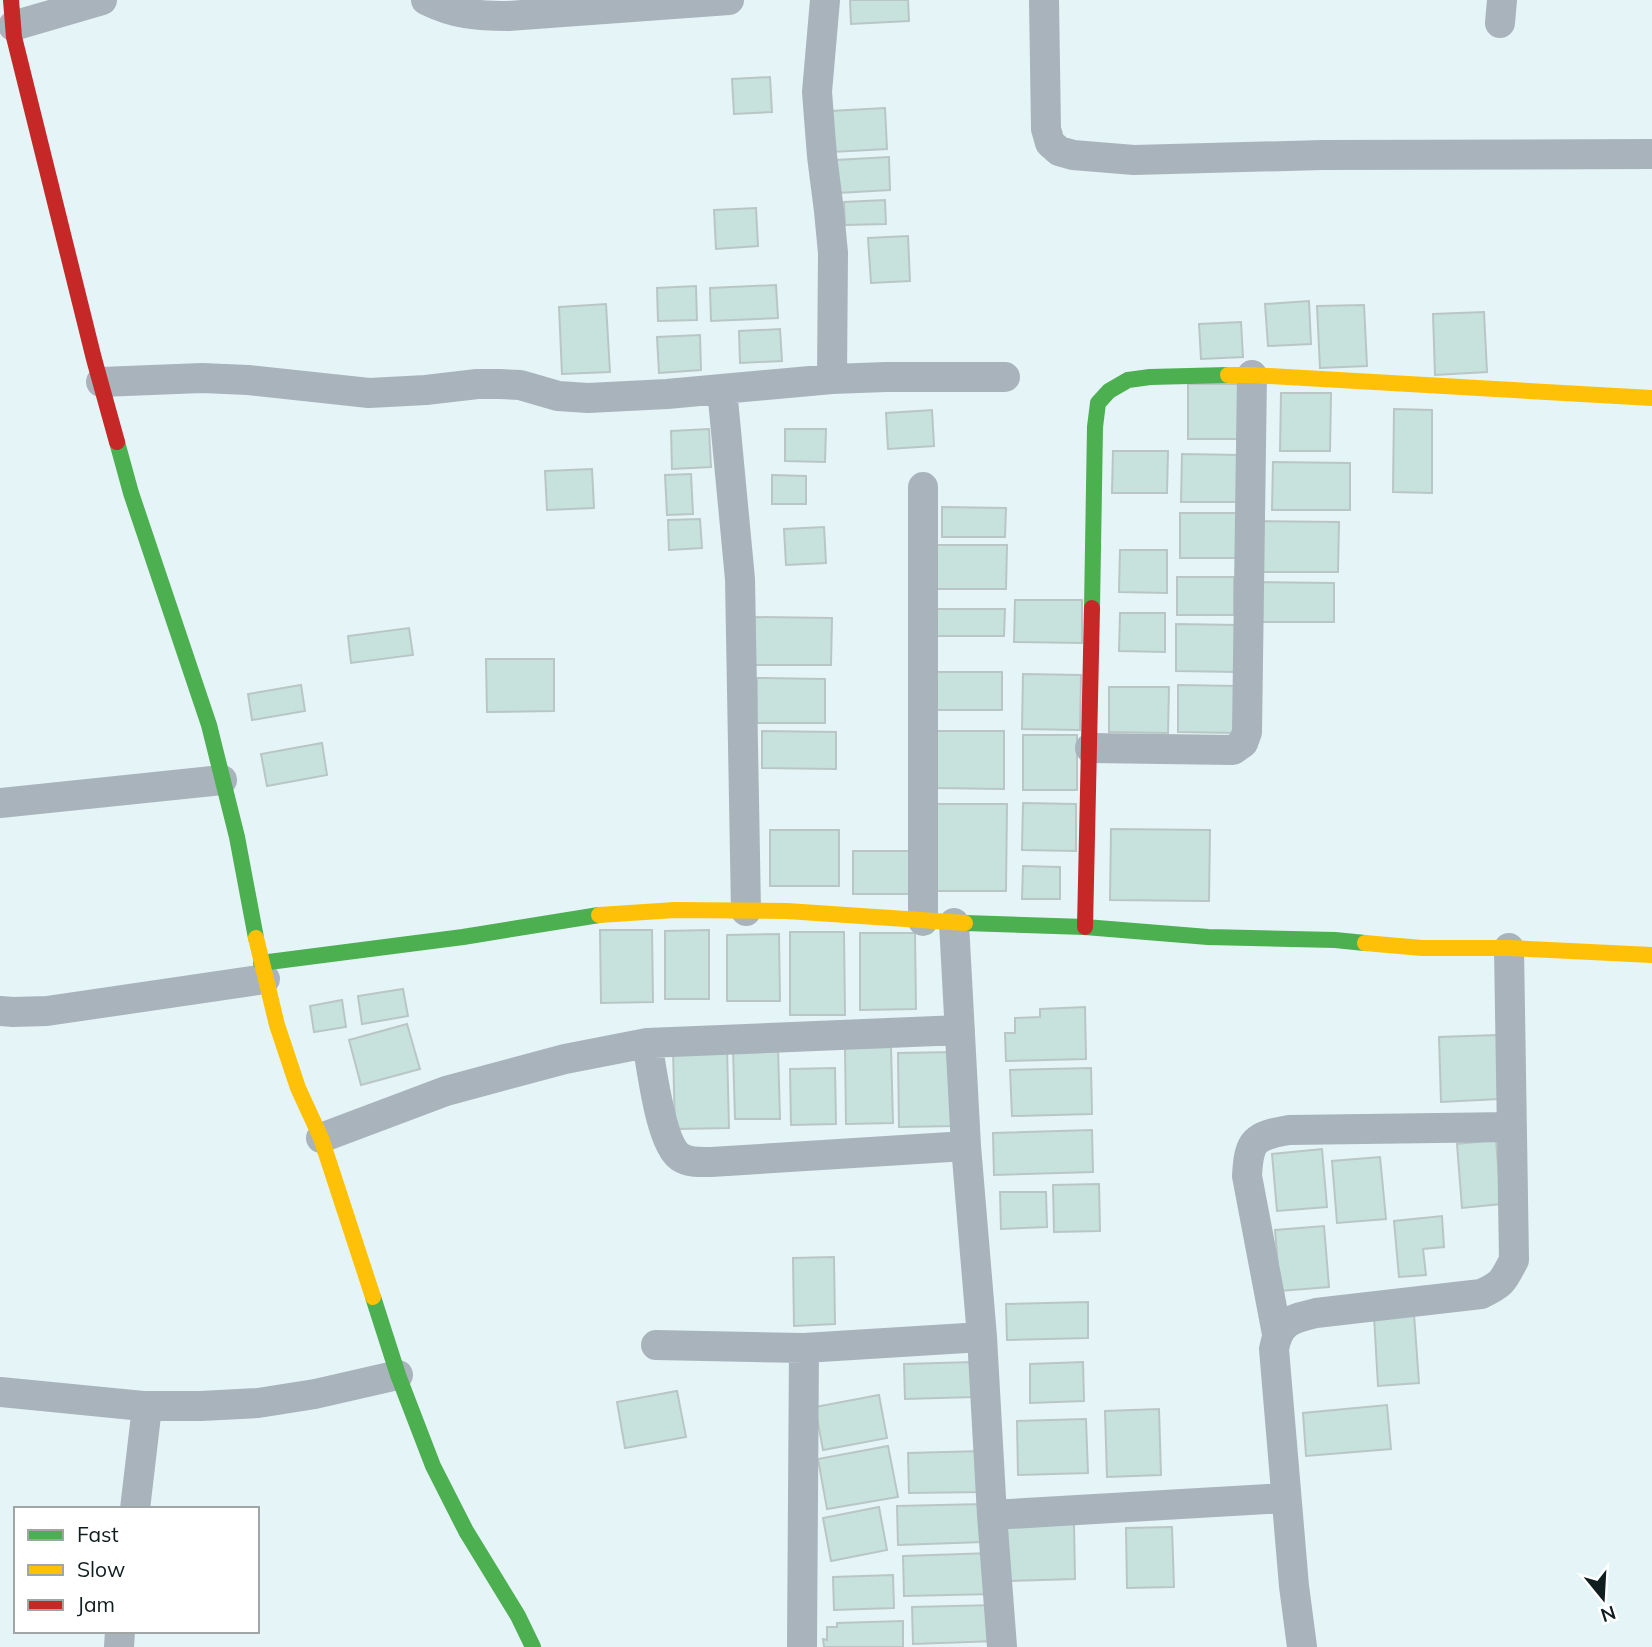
<svg xmlns="http://www.w3.org/2000/svg" width="1652" height="1647" viewBox="0 0 1652 1647" font-family="Mulish,sans-serif">
<style>
.building{fill:#c7e2dd;stroke:#b9c6c5;stroke-width:2}
.lines{fill:none;stroke-linecap:round;stroke-linejoin:round}
.street{stroke:#a9b3bb;stroke-width:30}
.fast{stroke:#4caf50;stroke-width:16}
.slow{stroke:#ffc107;stroke-width:16}
.jam{stroke:#c62828;stroke-width:16}
</style>
<rect width="100%" height="100%" fill="#e5f4f7"/>
<path class="building" d="M850,0H908L909,21L851,24Z
M770,77L772,112L734,114L732,79Z
M885,108L887,149L832,152L830,111Z
M889,157L890,190L838,193L836,160Z
M885,200L886,224L845,225L844,202Z
M756,208L758,246L716,249L714,210Z
M908,236L910,281L871,283L868,238Z
M776,285L778,318L711,321L710,288Z
M696,286L697,320L658,321L657,288Z
M1309,301L1311,344L1268,346L1265,304Z
M606,304L610,372L562,374L559,307Z
M1364,305L1367,366L1320,368L1317,306Z
M1484,312L1487,372L1435,375L1433,314Z
M1241,322L1243,357L1201,359L1199,324Z
M780,329L782,361L740,363L739,331Z
M700,335L701,370L659,373L657,337Z
M1188,384H1244V439H1188Z
M1281,393H1331L1330,451H1280Z
M1394,409L1432,410V493L1393,492Z
M932,410L934,446L888,449L886,413Z
M709,429L711,467L672,469L671,431Z
M785,429H826L825,462L785,461Z
M1113,451H1168L1167,493H1112Z
M1182,454L1240,455V502H1181Z
M1273,462L1350,463V510H1272Z
M592,469L594,508L547,510L545,471Z
M691,474L693,514L667,515L665,475Z
M772,475L806,476V504H772Z
M942,507L1006,508L1005,537H942Z
M1180,513H1236V558H1180Z
M700,519L702,548L669,550L668,520Z
M1260,521L1339,522L1338,572H1260Z
M824,527L826,563L786,565L784,529Z
M935,545H1007L1006,589H935Z
M1120,550H1167V593L1119,592Z
M1177,577H1234V615H1177Z
M1257,582L1334,583V622H1256Z
M1015,600H1082V643L1014,642Z
M936,609H1005L1004,636H935Z
M1120,613H1165V652L1119,651Z
M754,617L832,618L831,665H754Z
M1176,624L1237,625V672L1176,671Z
M409,628L413,655L351,663L348,636Z
M486,659H554V711L487,712Z
M928,672H1002V710H928Z
M1023,674L1081,675L1080,730L1022,729Z
M757,678L825,679V723H757Z
M301,685L305,711L252,720L248,694Z
M1178,685L1237,686L1236,733L1178,732Z
M1109,687H1169L1168,733L1109,732Z
M762,731L836,732V769L762,768Z
M934,731H1004V789L934,788Z
M1023,735H1077V790H1023Z
M322,743L327,775L267,786L261,754Z
M1023,803L1076,804V851L1022,850Z
M932,804H1007L1006,891H931Z
M1111,829L1210,830L1209,901L1110,900Z
M770,830H839V886H770Z
M853,851H915V894H853Z
M1023,866L1060,867V899H1022Z
M600,930H652L653,1002L601,1003Z
M709,930V999H665V931Z
M790,932H844L845,1015H790Z
M860,933H915L916,1009L860,1010Z
M779,934L780,1001H727V935Z
M403,989L408,1016L362,1024L358,996Z
M342,1000L346,1027L314,1032L310,1006Z
M1085,1007L1086,1059L1006,1061L1005,1033H1015V1018L1040,1017V1009Z
M407,1024L420,1069L361,1085L349,1040Z
M1497,1035L1499,1099L1441,1102L1439,1037Z
M891,1047L893,1123L846,1124L845,1048Z
M727,1048L729,1128L675,1129L673,1050Z
M778,1048L780,1119H735L733,1049Z
M954,1052L956,1126L899,1127L898,1053Z
M835,1068L836,1124L791,1125L790,1069Z
M1091,1068L1092,1114L1012,1116L1010,1070Z
M1092,1130L1093,1172L994,1175L993,1133Z
M1496,1140L1501,1204L1462,1208L1457,1144Z
M1322,1149L1327,1207L1277,1211L1272,1154Z
M1380,1157L1386,1219L1337,1223L1332,1161Z
M1099,1184L1100,1231L1054,1232L1053,1185Z
M1000,1192H1046L1047,1227L1001,1229Z
M1442,1216L1444,1247L1423,1249L1426,1275L1399,1277L1394,1221Z
M1324,1226L1329,1287L1280,1291L1275,1230Z
M834,1257L835,1324L794,1326L793,1258Z
M1088,1302V1338L1007,1340L1006,1304Z
M1414,1314L1419,1383L1378,1386L1374,1316Z
M973,1362L974,1397L905,1399L904,1364Z
M1083,1362L1084,1401L1030,1403V1364Z
M677,1391L686,1437L625,1448L617,1402Z
M879,1395L887,1438L823,1450L815,1407Z
M1387,1405L1391,1449L1306,1456L1303,1413Z
M1159,1409L1161,1475L1107,1477L1105,1411Z
M1086,1419L1088,1473L1018,1475L1017,1421Z
M888,1446L898,1497L827,1509L818,1459Z
M981,1451L982,1492L909,1493L908,1453Z
M983,1504L984,1542L898,1545L897,1506Z
M879,1507L887,1550L831,1561L823,1518Z
M1074,1523L1075,1579L1008,1581L1007,1525Z
M1172,1527L1174,1587L1127,1588L1126,1528Z
M992,1553L993,1594L904,1596L903,1556Z
M893,1575L894,1608L834,1610L833,1577Z
M996,1605L997,1641L913,1644L912,1607Z
M903,1621V1647H824L823,1639L827,1640V1627H837V1623Z"/>
<g class="lines">
<path class="street" d="M426,0C454,14 477,16 508,16L729,0
M825,0L817,92L822,156L829,211L833,253L832,379
M1044,0L1046,129L1050,143L1059,151L1073,155L1134,160L1322,155L1652,154
M1500,23L1502,0
M13,26L102,0
M101,382L202,378L248,380L369,393L426,390L477,384H500L520,385L558,396L588,398L667,394L832,379L886,377H1005
M722,389L740,579L746,911
M1090,748L1233,750L1243,743L1247,732L1252,375
M0,803L222,780
M923,921V487
M954,923L966,1146L982,1337L992,1515L1002,1647
M0,1011L13,1012L47,1011L265,979
M647,1043C652,1068 660,1143 680,1157C689,1163 701,1162 711,1162L966,1146
M321,1138L446,1091L565,1059L647,1043L960,1030
M1277,1334L1247,1176C1249,1140 1254,1136 1289,1130L1512,1127
M656,1345L804,1348L982,1337
M0,1392L143,1406H201L258,1403L315,1394L398,1375
M135,1509L147,1407
M992,1515L1286,1498
M119,1647L120,1631
M802,1647L804,1348
M1302,1647L1294,1586L1274,1349C1279,1322 1291,1319 1316,1313L1481,1294C1503,1284 1503,1281 1514,1260L1509,948"/>
<path class="fast" d="M117,442L131,493L209,725L237,837L256,938
M1092,608L1095,427L1098,403L1109,391L1128,380L1150,377L1228,375
M965,923L1085,927L1208,937L1335,940L1365,943
M261,963L463,937L599,915
M373,1297L398,1375L433,1466L466,1531L518,1616L533,1647"/>
<path class="slow" d="M1228,375H1252L1652,398
M599,915L675,910L787,911L965,923
M256,938L277,1025L298,1088L321,1138L373,1297
M1365,943L1422,948H1509L1652,955"/>
<path class="jam" d="M11,0L14,37L94,359L117,442
M1085,927L1092,608"/>
</g>
<rect x="14" y="1507" width="245" height="126" fill="#ffffff" stroke="#a0a5a6" stroke-width="2"/>
<rect x="28" y="1530" width="35" height="10" fill="#4caf50" stroke="#a0a5a6" stroke-width="2"/>
<text x="77" y="1542" font-size="21" fill="#111e20">Fast</text>
<rect x="28" y="1565" width="35" height="10" fill="#ffc107" stroke="#a0a5a6" stroke-width="2"/>
<text x="77" y="1577" font-size="21" fill="#111e20">Slow</text>
<rect x="28" y="1600" width="35" height="10" fill="#c62828" stroke="#a0a5a6" stroke-width="2"/>
<text x="77" y="1612" font-size="21" fill="#111e20">Jam</text>
<g transform="translate(1603 1598) rotate(162)" stroke="#ffffff" stroke-width="5" paint-order="stroke">
<path d="M0-5L12 26L0 18L-12 26Z" fill="#111e20"/>
<text y="-10" font-size="19" font-weight="bold" text-anchor="middle" fill="#111e20">N</text>
</g>
</svg>
